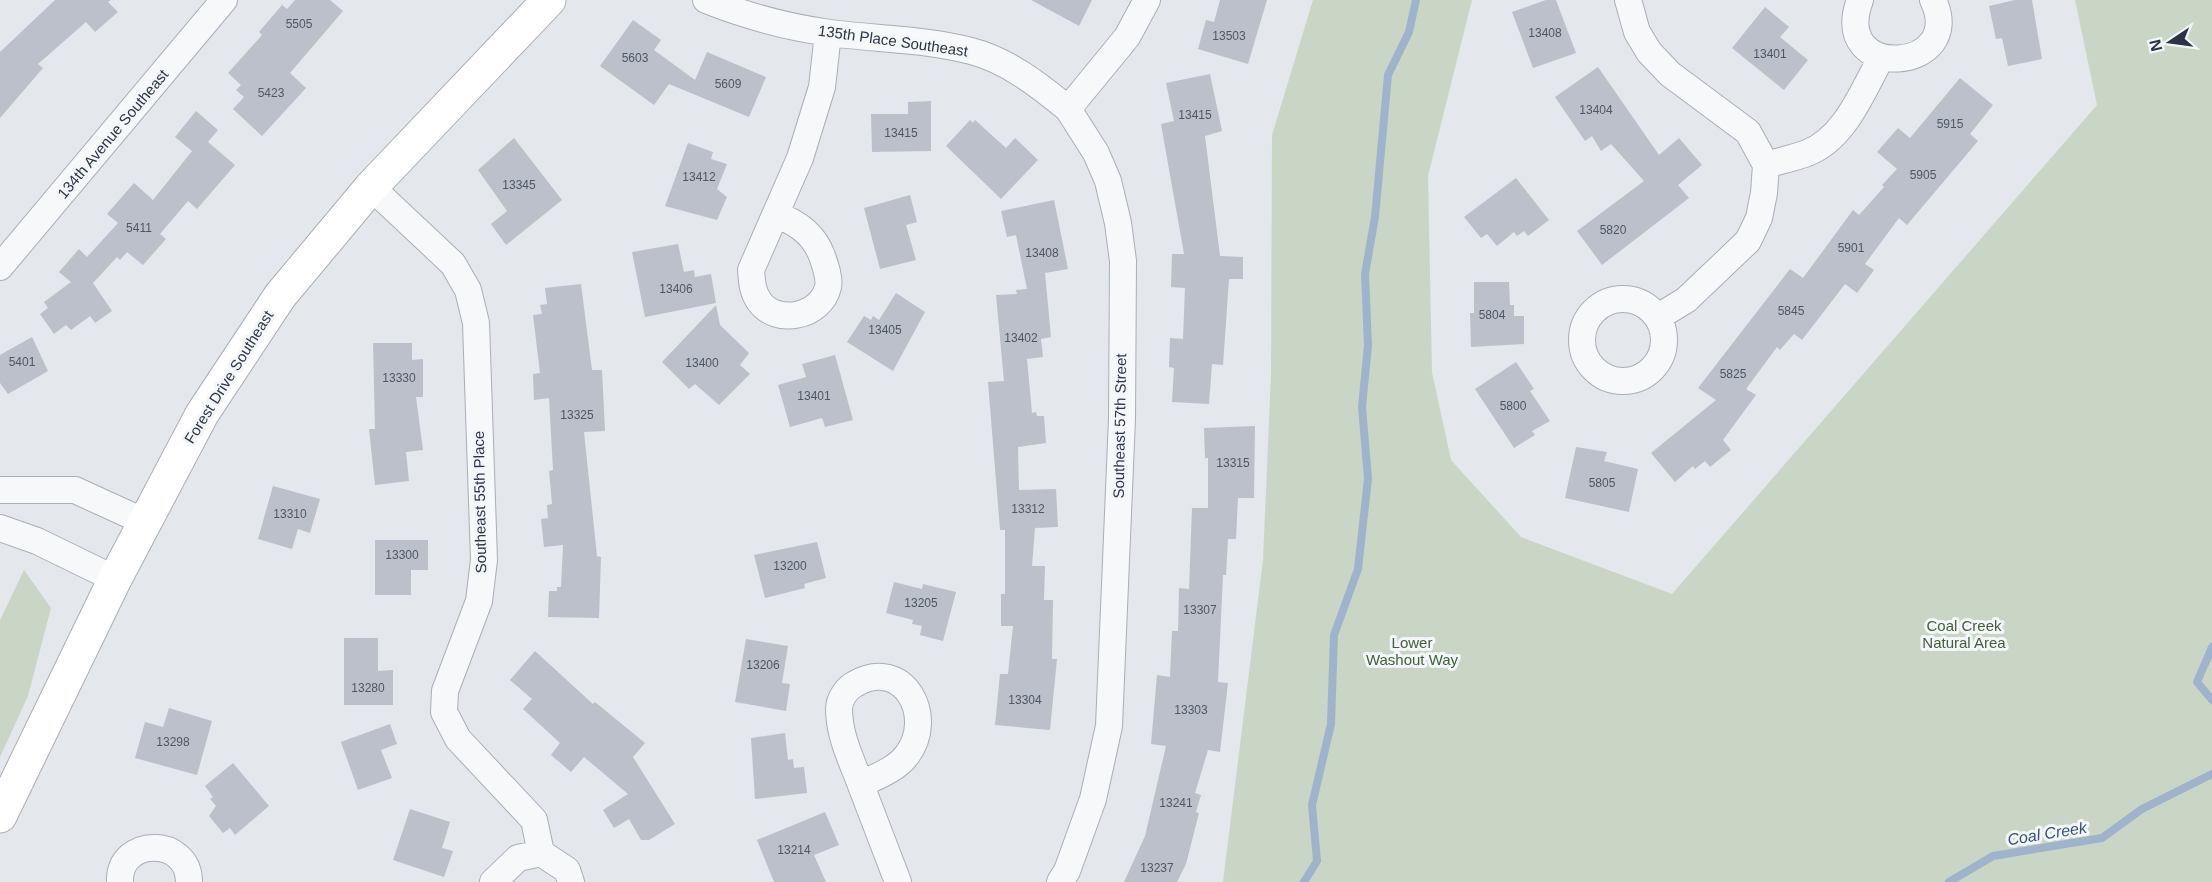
<svg xmlns="http://www.w3.org/2000/svg" width="2212" height="882" viewBox="0 0 2212 882" font-family="Helvetica,sans-serif">
<style>
.green{fill:#c9d6c5}
.lines{fill:none;stroke-linecap:round;stroke-linejoin:round}
.stream{stroke:#9fb4cc;stroke-width:8}
.building{fill:#bbc0ca}
.street-casing{stroke:#a9aeb7;stroke-width:28}
.secondary-casing{stroke:#a9aeb7;stroke-width:35}
.street{stroke:#f7f8fa;stroke-width:26}
.secondary{stroke:#fff;stroke-width:33}
.labels{text-anchor:middle;stroke-width:6;stroke-linejoin:round;paint-order:stroke}
.number-label{font-size:12px;fill:#4f5766}
.street-label{font-size:15px;fill:#2b3445;stroke:#f4f6f9}
.park-label{font-size:15px;fill:#3f6138;stroke:#f4f6f9}
.water-label{font-size:16px;font-style:italic;fill:#34527a;stroke:#f4f6f9}
</style>
<rect width="100%" height="100%" fill="#e4e7ec"/>
<path class="green" d="M1313,0H1472L1428,176L1432,372L1451,460L1521,537L1672,594L2097,105L2075,0H2212V882H1223L1263,560L1271,374L1272,135Z
M24,570L51,608L28,696L0,757V620Z"/>
<g class="lines">
<path class="stream" d="M2212,647L2197,682L2212,700
M1304,882L1317,861L1312,805L1331,724L1334,635L1358,569L1368,479L1362,407L1368,345L1365,274L1375,217L1388,75L1409,32L1416,0
M1949,882L1993,856L2102,838L2142,809L2212,774"/>
</g>
<path class="building" d="M55,0H111L108,2L118,12L95,32L86,22L38,64L43,68L0,118V52Z
M295,0H330L343,11L290,73L306,88L262,136L233,109L244,97L236,90L241,85L228,73L262,35L259,32L282,5L287,9Z
M1031,0H1092L1079,26Z
M1220,0H1267L1248,64L1198,49L1206,20L1214,22Z
M1546,0H1556L1576,53L1533,68L1512,12Z
M2015,0H2032L2042,59L2008,66L2002,38L1996,39L1989,6Z
M1765,7L1789,27L1780,37L1808,60L1784,90L1732,48Z
M633,20L661,40L654,50L695,80L707,52L766,77L749,117L669,84L654,105L600,66Z
M1598,67L1659,155L1679,138L1702,165L1678,185L1689,198L1602,265L1577,231L1644,181L1611,144L1601,151L1592,136L1585,141L1555,97Z
M1210,74L1222,131L1205,136L1220,256L1243,257V279H1229L1223,365L1212,364L1209,404L1172,402L1174,368L1169,367L1170,338L1183,339L1185,288L1171,287L1172,254H1184L1161,124L1174,121L1166,83Z
M1960,78L1993,105L1970,134L1978,141L1907,225L1899,218L1865,264L1874,270L1857,293L1845,284L1802,340L1794,334L1780,350L1777,347L1746,389L1756,395L1723,440L1731,450L1710,467L1705,461L1695,469L1693,466L1675,482L1651,453L1716,400L1698,388L1790,269L1803,278L1853,210L1859,215L1884,187L1882,185L1897,169L1877,152L1898,128L1910,138Z
M931,101V151L872,152L871,114H908V102Z
M196,111L218,130L208,142L235,165L197,209L188,201L160,234L166,239L143,265L127,252L120,260L117,257L93,283L112,311L95,323L90,316L71,330L66,325L54,334L40,314L48,308L44,302L71,282L59,272L79,249L87,257L118,223L107,214L134,183L153,200L192,151L175,137Z
M970,120L973,123L975,120L1006,148L1015,138L1038,160L1001,199L946,146Z
M514,138L562,200L506,245L491,224L507,211L478,170Z
M688,143L713,152L711,159L727,164L717,189L727,197L717,220L665,206Z
M1516,178L1549,220L1528,236L1524,231L1517,236L1514,232L1497,246L1487,234L1481,238L1464,217Z
M910,195L917,222L906,225L916,260L880,269L864,208Z
M1054,200L1068,269L1045,273L1051,337L1041,339L1043,357L1027,359L1032,413L1036,412L1037,416H1044L1046,443L1018,447L1019,490L1056,489L1058,527L1035,528L1032,566H1045L1044,600H1053L1052,659H1057L1050,730L995,725L1000,674H1008L1013,626H1001V594H1005V530H1000L988,382L1004,381L996,295L1017,294L1016,290L1027,289L1016,235L1007,237L1001,211Z
M678,244L684,272L694,270L695,277L711,274L716,303L645,317L632,252Z
M1474,282H1509L1510,305H1514V316H1524V344L1471,347L1470,313H1474Z
M581,284L592,370H602L605,431L584,432L597,556L601,557L599,618L548,617L549,591H557V587H561L563,545L544,547L541,519L548,518L547,505L552,504L549,471L553,470L549,398L534,400L533,374L540,373L533,315L542,314L540,305L547,304L545,288Z
M896,293L925,312L893,371L847,342L864,316L871,320L873,316L879,320Z
M716,305L720,325L749,353L740,365L750,374L719,405L695,384L689,389L662,362Z
M32,337L48,371L8,394L0,383V355Z
M373,343H412V360L423,359V397H416L423,450L406,452L409,481L375,485L369,429H375Z
M835,355L853,420L825,427L822,418L790,427L778,385L806,377L802,364Z
M1516,362L1534,389L1530,391L1550,421L1532,431L1535,435L1514,448L1475,389Z
M1255,426L1254,498H1238L1236,539H1228L1226,575H1223L1218,682L1228,683L1220,752L1208,750L1195,793L1201,795L1196,812L1199,813L1186,864L1177,882H1124L1145,836L1166,746L1151,744L1157,675L1170,677L1172,631H1178L1179,588L1189,589L1192,508H1208V458H1205L1204,428Z
M1576,447L1607,452L1604,461L1638,469L1629,512L1565,498Z
M273,486L320,499L310,533L298,529L292,549L258,539Z
M375,540H428V570H411V595H375Z
M817,542L826,578L804,584L805,588L765,598L754,555Z
M894,582L922,589L923,584L956,592L943,641L920,635L922,626L912,624L913,620L886,613Z
M344,638H378V671L393,670V705H344Z
M746,639L788,646L782,683L790,684L786,711L735,702Z
M535,651L593,704L595,702L645,743L633,757L675,824L649,840H641L629,819L614,828L603,810L628,794L584,757L571,772L551,755L560,743L523,709L532,699L510,680Z
M169,708L212,721L197,775L135,758L145,722L163,727Z
M390,724L397,744L381,750L392,778L358,790L341,742Z
M785,733L788,760L793,759L794,768L804,767L807,793L755,799L751,738Z
M233,763L269,806L235,835L230,828L223,833L209,816L216,806L210,799L213,797L205,786Z
M410,809L450,822L442,848L453,851L444,877L393,860Z
M825,812L839,845L814,855L826,882H774L757,840Z"/>
<g class="lines">
<defs>
<path id="street" d="M706,0C746,16 787,27 830,33C876,39 925,39 971,51C1007,60 1040,86 1068,109
M1628,0L1637,32L1649,52L1670,74L1748,132L1766,165
M1860,0C1829,83 1968,73 1933,0
M371,187L453,264L468,290L476,323L484,560L479,601L445,691L444,712L458,739L534,820L541,853L567,870L571,882
M776,215C797,222 814,234 822,256C825,265 830,278 828,287C821,317 776,326 759,301C752,291 752,281 751,270L800,158L822,87L828,33
M0,267L224,0
M1582 340a41 41 0 1 1 82 0a41 41 0 1 1-82 0Z
M1658,317L1686,300L1748,241L1759,218L1764,193L1766,165C1779,161 1794,158 1807,153C1845,139 1863,90 1881,58
M0,490H75L145,522
M0,528L37,541L115,579
M861,784C876,777 897,769 907,755C936,717 904,656 855,684C847,688 839,699 839,709C839,737 853,763 862,788C874,819 886,851 898,882
M120,882C118,837 189,836 189,882
M493,882L518,858L541,853
M1060,882L1067,871L1093,799L1109,726L1122,419L1123,261L1118,223L1108,181L1096,153L1068,109L1127,37L1147,0"/>
<path id="secondary" d="M0,816L115,579L202,414L280,296L371,187L549,0"/>
</defs>
<use href="#street" class="street-casing"/>
<use href="#secondary" class="secondary-casing"/>
<use href="#street" class="street"/>
<use href="#secondary" class="secondary"/>
</g>
<g class="labels">
<g class="number-label">
<text x="299" y="28">5505</text>
<text x="1545" y="37">13408</text>
<text x="1229" y="40">13503</text>
<text x="1770" y="58">13401</text>
<text x="635" y="62">5603</text>
<text x="728" y="88">5609</text>
<text x="271" y="97">5423</text>
<text x="1596" y="114">13404</text>
<text x="1195" y="119">13415</text>
<text x="1950" y="128">5915</text>
<text x="901" y="137">13415</text>
<text x="1923" y="179">5905</text>
<text x="699" y="181">13412</text>
<text x="519" y="189">13345</text>
<text x="139" y="232">5411</text>
<text x="1613" y="234">5820</text>
<text x="1851" y="252">5901</text>
<text x="1042" y="257">13408</text>
<text x="676" y="293">13406</text>
<text x="1791" y="315">5845</text>
<text x="1492" y="319">5804</text>
<text x="885" y="334">13405</text>
<text x="1021" y="342">13402</text>
<text x="22" y="366">5401</text>
<text x="702" y="367">13400</text>
<text x="1733" y="378">5825</text>
<text x="399" y="382">13330</text>
<text x="814" y="400">13401</text>
<text x="1513" y="410">5800</text>
<text x="577" y="419">13325</text>
<text x="1233" y="467">13315</text>
<text x="1602" y="487">5805</text>
<text x="1028" y="513">13312</text>
<text x="290" y="518">13310</text>
<text x="402" y="559">13300</text>
<text x="790" y="570">13200</text>
<text x="921" y="607">13205</text>
<text x="1200" y="614">13307</text>
<text x="763" y="669">13206</text>
<text x="368" y="692">13280</text>
<text x="1025" y="704">13304</text>
<text x="1191" y="714">13303</text>
<text x="173" y="746">13298</text>
<text x="1176" y="807">13241</text>
<text x="794" y="854">13214</text>
<text x="1157" y="872">13237</text>
</g>
<g class="street-label">
<text transform="translate(893 41) rotate(8)" y="5">135th Place Southeast</text>
<text transform="translate(113 134) rotate(-50)" y="5">134th Avenue Southeast</text>
<text transform="translate(229 377) rotate(-58)" y="5">Forest Drive Southeast</text>
<text transform="translate(1120 426) rotate(-89)" y="5">Southeast 57th Street</text>
<text transform="translate(480 502) rotate(-91)" y="5">Southeast 55th Place</text>
</g>
<g class="park-label">
<text x="1964" y="631">Coal Creek<tspan x="1964" dy="17">Natural Area</tspan></text>
<text x="1412" y="648">Lower<tspan x="1412" dy="17">Washout Way</tspan></text>
</g>
<g class="water-label">
<text transform="translate(2047 833) rotate(-9)" y="6">Coal Creek</text>
</g>
</g>
<g transform="translate(2170 42) rotate(257)" stroke="#f4f6f9" stroke-width="4.5" paint-order="stroke">
<path d="M0-4.5L10 22L0 15L-10 22Z" fill="#2b3445"/>
<text y="-9" font-size="16" font-weight="bold" text-anchor="middle" fill="#2b3445">N</text>
</g>
</svg>
